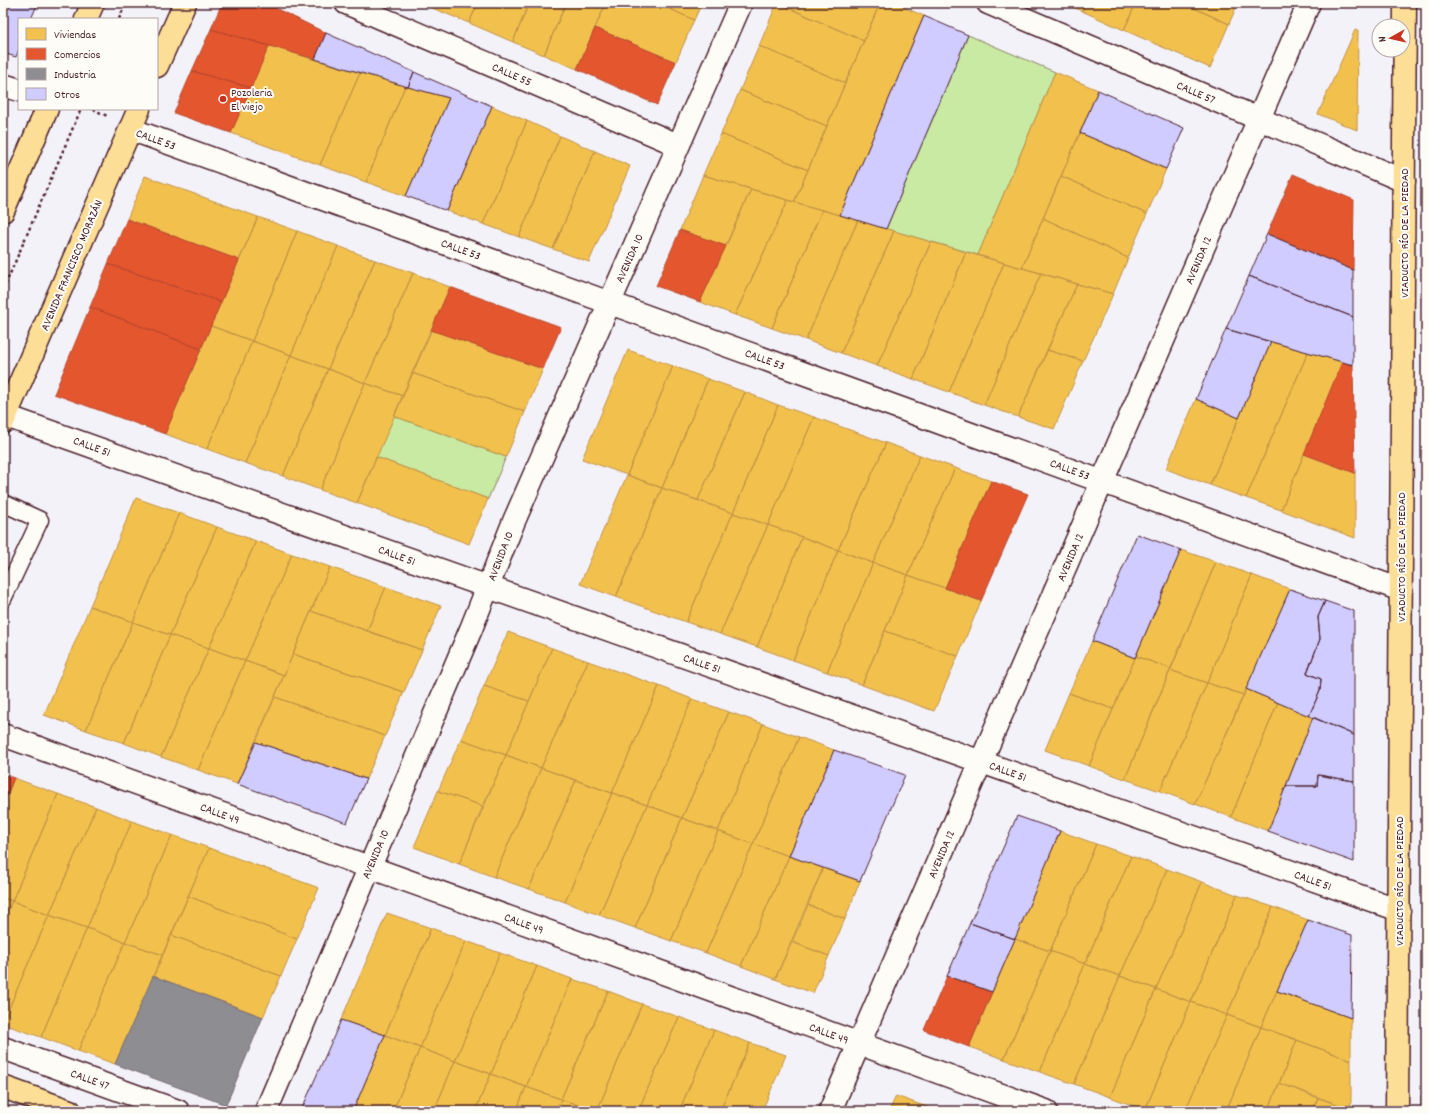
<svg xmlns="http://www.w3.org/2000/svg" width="1429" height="1114" viewBox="0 0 1429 1114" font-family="Dekko,sans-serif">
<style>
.green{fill:#c9eaa2;stroke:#8a8466}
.homes{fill:#f2c14e;stroke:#c09044}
.shops{fill:#e4572e;stroke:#b6462d}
.industry{fill:#8d8d92;stroke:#796c73}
.building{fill:#d0ccff;stroke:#4a1f2b}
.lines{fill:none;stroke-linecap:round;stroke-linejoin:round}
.lane-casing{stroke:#4a1f2b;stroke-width:19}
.street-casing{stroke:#4a1f2b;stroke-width:25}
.secondary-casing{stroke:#4a1f2b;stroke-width:25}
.primary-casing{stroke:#4a1f2b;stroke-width:25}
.path{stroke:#4a1f2b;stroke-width:2.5;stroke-dasharray:3 3;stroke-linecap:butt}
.lane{stroke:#fdfcf7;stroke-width:16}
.street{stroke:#fdfcf7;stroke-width:22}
.secondary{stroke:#fdfcf7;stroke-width:22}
.primary{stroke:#fdde96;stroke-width:22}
.poi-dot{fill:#c8321e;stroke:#fdfcf7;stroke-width:1.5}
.labels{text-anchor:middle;stroke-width:4;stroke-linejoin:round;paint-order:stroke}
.street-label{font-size:12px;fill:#4a1f2b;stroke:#fdfcf7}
.poi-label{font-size:12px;fill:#4a1f2b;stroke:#fdfcf7;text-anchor:start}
</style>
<rect width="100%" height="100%" fill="#f4f2f9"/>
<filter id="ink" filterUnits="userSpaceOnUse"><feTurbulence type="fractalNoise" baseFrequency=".025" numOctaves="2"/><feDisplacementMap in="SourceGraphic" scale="8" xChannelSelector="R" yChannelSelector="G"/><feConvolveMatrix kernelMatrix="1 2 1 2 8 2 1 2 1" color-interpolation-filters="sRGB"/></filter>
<g filter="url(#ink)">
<path class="green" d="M968,35L1055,72L978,255L886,229Z
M394,416L506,457L488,499L376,457Z
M1424,1091L1426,1093V1111H1421V1096Z"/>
<path class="homes" d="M426,3H478L469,23L425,5Z
M478,3H529L513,42L469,23Z
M529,3H566L544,55L513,42Z
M566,3H606L577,69L544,55Z
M606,3H657L694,20L676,62L595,28Z
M657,3H702L694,20Z
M777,3L864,41L845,83L759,46Z
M778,3H880L864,41Z
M880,3H894L924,16L840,215L794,202Z
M1064,3H1085L1082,11Z
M1085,3H1136L1124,30L1082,11Z
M1136,3H1183L1229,24L1210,68L1124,30Z
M1183,3H1238L1229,24Z
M1355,30H1358L1357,130L1318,114Z
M269,46L360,73L320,165L231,133Z
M759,46L845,83L827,126L740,90Z
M1055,72L1098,90L1022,268L978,255Z
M360,73L405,86L366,182L320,165Z
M405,86L449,98L406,196L366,182Z
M740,90L827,126L808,170L721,134Z
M492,106L527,121L483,224L447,211Z
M527,121L560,136L519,237L483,224Z
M1080,133L1166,169L1147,214L1061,176Z
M721,134L808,170L794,202L703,175Z
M560,136L595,151L553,249L519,237Z
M595,151L630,166L589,262L553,249Z
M703,175L751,189L726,246L680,230Z
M145,176L258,217L239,260L127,219Z
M1061,176L1147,214L1128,258L1043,218Z
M751,189L788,200L735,315L700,302Z
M788,200L822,210L772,328L735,315Z
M822,210L858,220L806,340L772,328Z
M258,217L297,231L252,341L211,326Z
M1043,218L1128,258L1113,294L1022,268Z
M858,220L894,231L841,353L806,340Z
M297,231L338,246L291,355L252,341Z
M894,231L931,242L877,366L841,353Z
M931,242L966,252L913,379L877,366Z
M338,246L375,260L328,369L291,355Z
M966,252L1004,263L949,392L913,379Z
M375,260L413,273L365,383L328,369Z
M1004,263L1041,273L984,405L949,392Z
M413,273L450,287L403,396L365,383Z
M1041,273L1077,284L1018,417L984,405Z
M1077,284L1113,294L1083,361L1047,350Z
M211,326L252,341L207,449L165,434Z
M431,330L543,369L525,412L412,373Z
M252,341L291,355L245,463L207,449Z
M1271,342L1308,352L1246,498L1210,485Z
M628,350L673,366L627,475L582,459Z
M1047,350L1083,361L1054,429L1018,417Z
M1308,352L1342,362L1281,510L1246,498Z
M291,355L328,369L283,476L245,463Z
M673,366L708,379L662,488L627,475Z
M328,369L365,383L320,490L283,476Z
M412,373L525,412L506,457L394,416Z
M708,379L745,392L698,500L662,488Z
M365,383L403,396L357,503L320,490Z
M745,392L778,405L733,513L698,500Z
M1196,399L1239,418L1210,485L1166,469Z
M778,405L814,417L768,525L733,513Z
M814,417L886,443L838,550L768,525Z
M886,443L920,455L873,563L838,550Z
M1304,454L1355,473V538L1281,510Z
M920,455L955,468L908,575L873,563Z
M376,457L488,499L469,544L357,503Z
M955,468L991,481L945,588L908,575Z
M627,475L662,488L616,597L580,584Z
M662,488L733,513L686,622L616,597Z
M136,498L179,513L133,622L90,606Z
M179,513L217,527L170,635L133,622Z
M733,513L768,525L720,634L686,622Z
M768,525L802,537L757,647L720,634Z
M217,527L256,541L209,648L170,635Z
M802,537L838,550L793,660L757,647Z
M256,541L292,554L245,661L209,648Z
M838,550L873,563L827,672L793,660Z
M1181,550L1216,562L1171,669L1136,656Z
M292,554L330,567L284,675L245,661Z
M1216,562L1252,575L1207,683L1170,670Z
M873,563L908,575L862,685L827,672Z
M330,567L386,587L367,631L311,611Z
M908,575L981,601L958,656L885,631Z
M1252,575L1290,589L1244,695L1207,683Z
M386,587L441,606L422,650L367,631Z
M90,606L133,622L86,730L44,715Z
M311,611L422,650L404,692L293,654Z
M133,622L170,635L124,743L86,730Z
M885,631L958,656L934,711L862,685Z
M508,632L552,648L529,701L484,686Z
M170,635L209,648L161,757L124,743Z
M1092,641L1135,658L1113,709L1069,693Z
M209,648L245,661L198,770L161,757Z
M552,648L588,661L541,768L506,755Z
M293,654L404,692L385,736L275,697Z
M1136,656L1171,669L1125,779L1089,766Z
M245,661L284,675L237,784L198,770Z
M588,661L659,686L612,793L541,768Z
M1170,670L1207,683L1160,791L1125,779Z
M1207,683L1244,695L1195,804L1160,791Z
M484,686L529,701L506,755L461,739Z
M659,686L692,699L647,805L612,793Z
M1246,689L1278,702L1231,817L1195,804Z
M1069,693L1113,709L1089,766L1045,750Z
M275,697L385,736L366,779L256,742Z
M692,699L729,712L682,818L647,805Z
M1278,702L1313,717L1268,831L1231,817Z
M729,712L763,724L718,831L682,818Z
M763,724L799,737L753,844L718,831Z
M799,737L834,750L789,856L753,844Z
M461,739L506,755L483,806L438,791Z
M506,755L541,768L494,877L459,864Z
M541,768L576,780L529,889L494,877Z
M14,778L58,794L12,901L3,898V805Z
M576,780L612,793L565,902L529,889Z
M438,791L483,806L459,864L414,847Z
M612,793L647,805L599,915L565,902Z
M58,794L96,807L49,915L12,901Z
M647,805L682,818L635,928L599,915Z
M96,807L132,821L87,928L49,915Z
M682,818L718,831L671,941L635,928Z
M132,821L172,835L125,942L87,928Z
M718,831L753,844L706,953L671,941Z
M1060,831L1096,844L1050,951L1015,939Z
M172,835L209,848L163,955L125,942Z
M753,844L789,856L741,966L706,953Z
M1096,844L1131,856L1085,964L1050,951Z
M209,848L319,888L297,939L188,896Z
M789,856L823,868L775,979L741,966Z
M1131,856L1167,869L1120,976L1085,964Z
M823,868L860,881L845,919L808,905Z
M1167,869L1202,882L1156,989L1120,976Z
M1202,882L1237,895L1191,1002L1156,989Z
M1237,895L1273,907L1227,1015L1191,1002Z
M188,896L297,939L281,976L171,935Z
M3,898L12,901L3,922Z
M12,901L49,915L3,1022V922Z
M808,905L845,919L829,956L792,942Z
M1273,907L1308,920L1261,1027L1227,1015Z
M387,913L431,928L385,1035L341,1020Z
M49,915L87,928L41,1037L3,1024V1022Z
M87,928L125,942L78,1051L41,1037Z
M431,928L466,941L420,1048L385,1035Z
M171,935L281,976L263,1017L153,976Z
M1015,939L1050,951L1004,1059L969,1047Z
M466,941L500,953L455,1061L420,1048Z
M125,942L163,955L115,1064L78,1051Z
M792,942L829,956L813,993L775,979Z
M1050,951L1085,964L1040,1072L1004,1059Z
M500,953L537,966L491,1074L455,1061Z
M1085,964L1120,976L1074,1084L1040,1072Z
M537,966L572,979L526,1087L491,1074Z
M1120,976L1156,989L1110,1097L1074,1084Z
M572,979L608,991L561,1099L526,1087Z
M1156,989L1191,1002L1145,1110L1110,1097Z
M608,991L642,1004L597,1111H594L561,1099Z
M1277,991L1351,1018V1060L1261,1027Z
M1191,1002L1227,1015L1185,1111L1145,1110Z
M642,1004L679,1017L638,1111H597Z
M1227,1015L1261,1027L1226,1111H1185Z
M679,1017L714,1030L679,1111H638Z
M1261,1027L1297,1040L1268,1111H1226Z
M714,1030L750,1043L720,1111H679Z
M385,1035L420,1048L393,1111H353Z
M1297,1040L1351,1060V1109L1279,1083Z
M750,1043L786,1055L762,1111H720Z
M420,1048L455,1061L434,1111H393Z
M455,1061L491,1074L475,1111H434Z
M491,1074L526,1087L516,1111H475Z
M1279,1083L1318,1098L1312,1111H1268Z
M526,1087L561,1099L556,1111H516Z
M896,1096L938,1111H889Z
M1318,1098L1351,1109V1111H1312Z
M561,1099L594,1111H556Z"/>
<path class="shops" d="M222,3H265L326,33L315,59L211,29Z
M595,28L676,62L657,105L577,69Z
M211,29L269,46L251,88L192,71Z
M192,71L251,88L231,133L174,113Z
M1293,174L1354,200L1353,270L1267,234Z
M127,219L239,260L221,302L108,264Z
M680,230L726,246L700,302L656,286Z
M108,264L221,302L201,349L90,307Z
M450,287L561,327L543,369L431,330Z
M90,307L201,349L165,434L54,394Z
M1342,362L1353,365L1355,473L1304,454Z
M991,481L1028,494L981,601L945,588Z
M3,774L14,778L3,805Z
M947,976L992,992L969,1047L924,1030Z"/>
<path class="industry" d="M153,976L263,1017L226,1105L115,1064Z"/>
<path class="building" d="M3,3H38L31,19H19V49L16,57L3,53Z
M924,16L968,35L886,229L840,215Z
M326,33L414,72L408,87L315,59Z
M414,72L492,106L447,211L406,196L449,98L408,87Z
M1098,90L1184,128L1166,169L1080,133Z
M1267,234L1353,270V317L1249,276Z
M1249,276L1353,317V365L1226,329Z
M1226,329L1271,342L1239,418L1196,399Z
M1137,534L1181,550L1135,658L1092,641Z
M1290,589L1325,601L1318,617L1320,639L1307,673L1321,679L1320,691L1309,716L1246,689Z
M1325,601L1354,611V735L1309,716L1320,691L1321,679L1307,673L1320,639L1318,617Z
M1313,717L1354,735V781L1318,775L1317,786H1286Z
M256,742L366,779L347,823L237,784Z
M834,750L905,775L860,881L789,856Z
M1318,775L1354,781V862L1268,831L1286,786H1317Z
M1017,816L1060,831L1015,939L970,923Z
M1308,920L1352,935L1351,1018L1277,991Z
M970,923L1015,939L992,992L947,976Z
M341,1020L385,1035L353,1111H301Z"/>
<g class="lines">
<defs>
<path id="lane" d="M3,503L40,520L3,599"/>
<path id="street" d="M346,3L678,145
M988,3L1404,181
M3,85L19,90
M130,129L1401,590
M6,416L1399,910
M3,735L1046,1111
M266,1111L471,629L514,521L741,3"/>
<path id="secondary" d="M3,1048L178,1111
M830,1111L1309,3"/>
<path id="primary" d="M86,19L93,3
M157,66L185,3
M3,211L47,109
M3,422L139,109
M3,1087L70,1111
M1397,1111L1405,3"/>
</defs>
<use href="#lane" class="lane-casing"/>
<use href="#street" class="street-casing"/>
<use href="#secondary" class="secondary-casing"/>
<use href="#primary" class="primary-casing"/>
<path class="path" d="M119,19L126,3
M93,109L107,116
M3,290L81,109"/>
<use href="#lane" class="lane"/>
<use href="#street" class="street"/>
<use href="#secondary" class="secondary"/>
<use href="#primary" class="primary"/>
</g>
</g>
<circle class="poi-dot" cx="223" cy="99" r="4"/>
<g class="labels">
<g class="street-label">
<text transform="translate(512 74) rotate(23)" y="4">CALLE 55</text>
<text transform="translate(1196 92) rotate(23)" y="4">CALLE 57</text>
<text transform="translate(156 139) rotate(20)" y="4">CALLE 53</text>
<text transform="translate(1404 233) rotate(-90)" y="4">VIADUCTO RÍO DE LA PIEDAD</text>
<text transform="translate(461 249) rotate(20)" y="4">CALLE 53</text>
<text transform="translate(629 258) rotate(-66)" y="4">AVENIDA 10</text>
<text transform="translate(1198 260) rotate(-67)" y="4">AVENIDA 12</text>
<text transform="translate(71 265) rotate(-67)" y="4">AVENIDA FRANCISCO MORAZÁN</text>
<text transform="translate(765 359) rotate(20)" y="4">CALLE 53</text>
<text transform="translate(92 446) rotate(20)" y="4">CALLE 51</text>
<text transform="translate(1070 469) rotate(20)" y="4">CALLE 53</text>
<text transform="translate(397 555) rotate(20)" y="4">CALLE 51</text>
<text transform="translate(500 556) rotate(-69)" y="4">AVENIDA 10</text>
<text transform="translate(1070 557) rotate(-67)" y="4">AVENIDA 12</text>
<text transform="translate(1401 557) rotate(-90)" y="4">VIADUCTO RÍO DE LA PIEDAD</text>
<text transform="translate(702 663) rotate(19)" y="4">CALLE 51</text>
<text transform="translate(1008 771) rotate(20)" y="4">CALLE 51</text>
<text transform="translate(220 813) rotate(20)" y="4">CALLE 49</text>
<text transform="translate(375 854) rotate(-67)" y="4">AVENIDA 10</text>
<text transform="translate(941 854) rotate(-67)" y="4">AVENIDA 12</text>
<text transform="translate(1313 880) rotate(20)" y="4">CALLE 51</text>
<text transform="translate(1399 881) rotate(-90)" y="4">VIADUCTO RÍO DE LA PIEDAD</text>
<text transform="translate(524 923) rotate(20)" y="4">CALLE 49</text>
<text transform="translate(829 1033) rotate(20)" y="4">CALLE 49</text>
<text transform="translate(90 1079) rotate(20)" y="4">CALLE 47</text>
</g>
<g class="poi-label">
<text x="231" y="96">Pozoleria<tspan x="231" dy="14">El viejo</tspan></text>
</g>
</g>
<rect width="1429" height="1114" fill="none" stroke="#fdfcf7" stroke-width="16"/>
<rect x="8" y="8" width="1413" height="1098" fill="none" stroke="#4a1f2b" stroke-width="1.5" filter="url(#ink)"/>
<rect x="18" y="18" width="140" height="92" fill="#fdfcf7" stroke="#b5a4a5"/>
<rect x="26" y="28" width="20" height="12" fill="#f2c14e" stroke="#b5a4a5"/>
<text x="54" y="38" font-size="12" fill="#4a1f2b">Viviendas</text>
<rect x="26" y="48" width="20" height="12" fill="#e4572e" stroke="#b5a4a5"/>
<text x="54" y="58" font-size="12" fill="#4a1f2b">Comercios</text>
<rect x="26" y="68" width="20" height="12" fill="#8d8d92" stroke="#b5a4a5"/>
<text x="54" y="78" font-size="12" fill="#4a1f2b">Industria</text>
<rect x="26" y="88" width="20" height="12" fill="#d0ccff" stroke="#b5a4a5"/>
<text x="54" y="98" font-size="12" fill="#4a1f2b">Otros</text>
<g transform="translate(1391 38) rotate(262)"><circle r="19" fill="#fdfcf7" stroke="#b5a4a5"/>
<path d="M0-3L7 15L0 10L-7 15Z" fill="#c8321e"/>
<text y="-6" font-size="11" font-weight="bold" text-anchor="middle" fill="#4a1f2b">N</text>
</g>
</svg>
